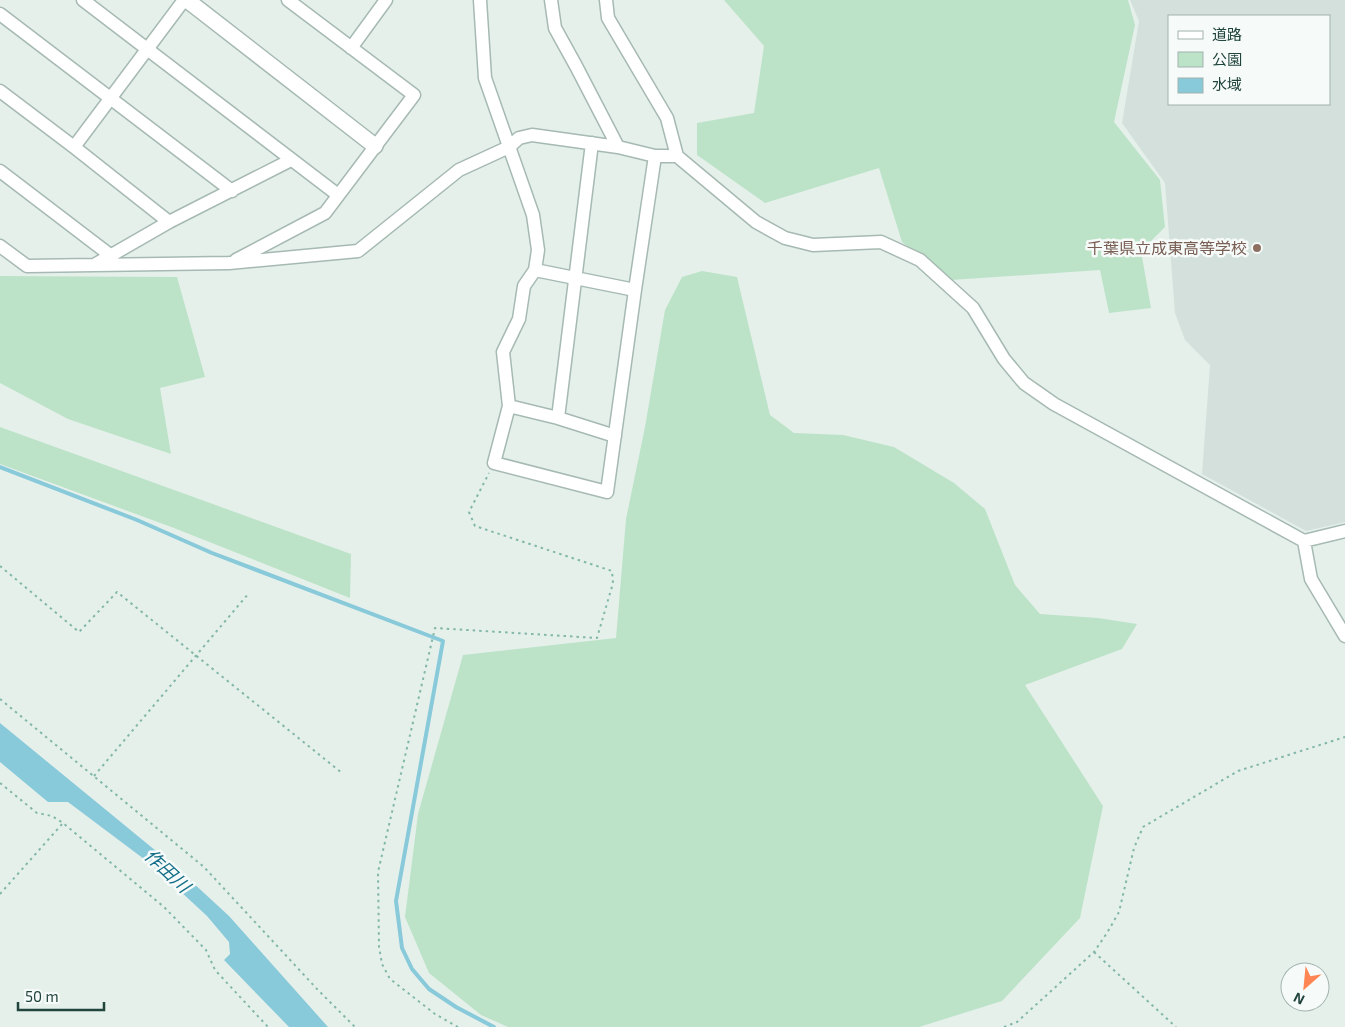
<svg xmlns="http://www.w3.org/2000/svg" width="1345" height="1027" viewBox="0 0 1345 1027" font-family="'Exo 2','Noto Sans JP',sans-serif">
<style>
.built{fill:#d3e0db;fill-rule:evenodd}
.green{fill:#bce3c8}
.water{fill:#88c9da}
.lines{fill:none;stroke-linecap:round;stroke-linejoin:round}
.stream{stroke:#88c9da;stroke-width:4}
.minor-casing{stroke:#a6b9b3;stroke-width:15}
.tertiary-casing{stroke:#a6b9b3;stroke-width:18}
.path{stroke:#82b7a9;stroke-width:2;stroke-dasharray:2.5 4;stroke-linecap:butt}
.minor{stroke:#fff;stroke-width:12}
.tertiary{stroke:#fff;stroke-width:15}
.education-dot{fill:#8d6e63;stroke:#f6fbf9;stroke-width:2}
.labels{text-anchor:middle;stroke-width:5;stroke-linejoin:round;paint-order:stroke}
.education-label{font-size:16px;fill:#785e54;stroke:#f6fbf9;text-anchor:end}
.water-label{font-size:18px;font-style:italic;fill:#146f88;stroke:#f6fbf9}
</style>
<rect width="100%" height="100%" fill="#e5f0eb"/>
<path class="built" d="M1130,0H1345V522L1306,531L1202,474L1210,365L1185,340L1175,313L1165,183L1122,123L1139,21ZM1169,16H1329V104H1169Z"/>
<path class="green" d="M724,0H1128L1135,25L1114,122L1160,180L1165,227L1141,251L1151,308L1109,313L1100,270L951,280L902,242L879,168L765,203L697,155V123L754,113L764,46Z
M702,271L737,277L770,415L794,433L843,435L894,447L954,483L985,509L1015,585L1040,614L1098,618L1137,624L1122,649L1025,685L1103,806L1080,918L1002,1001L919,1027H508L481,1015L429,973L405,917L418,814L463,655L616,638L626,519L645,427L665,310L682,277Z
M0,276L177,277L205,377L160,388L171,454L68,419L0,383Z
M0,427L351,554L350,598L174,528L0,464Z"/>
<path class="water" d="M0,723L178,869L229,916L328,1027H289L224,960L230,954L229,942L207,916L152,865L68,802H48L0,762Z"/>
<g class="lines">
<path class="stream" d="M0,467L137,520L212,553L443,641L396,901L402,948L412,969L429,989L456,1007L494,1027"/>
<defs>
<path id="minor" d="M83,0L338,195
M480,0L485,78L533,215L538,250L535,270L524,286L519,319L503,352L509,406L494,463L607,492L635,290L655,156
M551,0L555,28L576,66L618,147
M606,0L608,18L667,118L677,156L756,222L785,238L813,245L881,242L920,260L973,308L1004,359L1024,383L1054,404L1304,541L1345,531
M0,14L232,191
M351,48L386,0
M0,91L74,147L169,222
M74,147L184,0
M0,171L110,255
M0,246L27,266L229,263L358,251L459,170L509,147L519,138L532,135L618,147L655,156H677
M236,260L325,213L414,95L288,0
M96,264L169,222L291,160
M535,270L635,290
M509,406L558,418L615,436
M558,418L592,143
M1304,541L1311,579L1345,636"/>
<path id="tertiary" d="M187,0L375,146"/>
</defs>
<use href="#minor" class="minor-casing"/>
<use href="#tertiary" class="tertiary-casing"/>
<path class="path" d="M0,566L79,632L117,592L342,773
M0,699L204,867L317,989L355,1027
M94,776L249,593
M0,783L37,813L52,816L63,823L164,907L206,950L215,970L268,1027
M0,894L63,823
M1094,952L1176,1027
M458,1027L435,1014L390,979L382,964L379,947L378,872L435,628L597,638L613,583L612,571L475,526L469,512L489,473
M1004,1027L1017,1022L1094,952L1107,933L1119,912L1134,848L1143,827L1238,771L1345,737"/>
<use href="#minor" class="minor"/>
<use href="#tertiary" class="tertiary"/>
</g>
<circle class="education-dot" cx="1257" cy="248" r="5"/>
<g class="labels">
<g class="education-label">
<text x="1247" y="254">千葉県立成東高等学校</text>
</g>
<g class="water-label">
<text transform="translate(167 871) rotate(43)" y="6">作田川</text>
</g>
</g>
<rect x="1168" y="15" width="162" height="90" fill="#f6fbf9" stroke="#a1b2ae"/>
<rect x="1178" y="31" width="25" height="8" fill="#ffffff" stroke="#a1b2ae"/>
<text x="1212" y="40" font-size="15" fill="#21443d">道路</text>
<rect x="1178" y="52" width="25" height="15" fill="#bce3c8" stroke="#a1b2ae"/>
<text x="1212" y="65" font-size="15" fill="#21443d">公園</text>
<rect x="1178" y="78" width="25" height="15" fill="#88c9da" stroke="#a1b2ae"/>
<text x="1212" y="90" font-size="15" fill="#21443d">水域</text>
<g transform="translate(1305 987) rotate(207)"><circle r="24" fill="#f6fbf9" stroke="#a1b2ae"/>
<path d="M0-4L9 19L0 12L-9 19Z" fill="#ff8654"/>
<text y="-8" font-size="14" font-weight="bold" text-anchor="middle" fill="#21443d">N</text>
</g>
<path d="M18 1002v8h86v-8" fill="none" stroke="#21443d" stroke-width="2.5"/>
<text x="25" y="1002" font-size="15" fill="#21443d" stroke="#f6fbf9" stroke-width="4" paint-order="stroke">50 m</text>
</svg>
